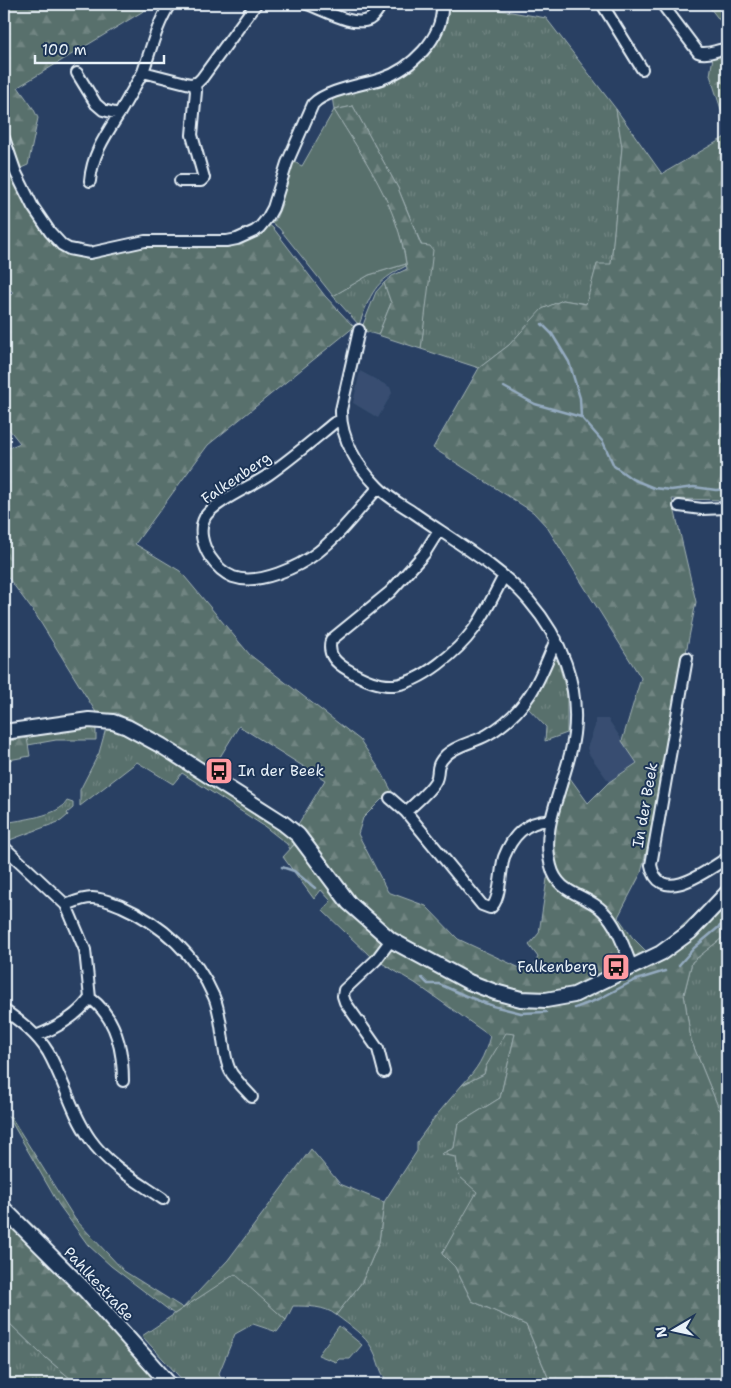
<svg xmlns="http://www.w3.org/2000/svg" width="731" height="1388" viewBox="0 0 731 1388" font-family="'Shantell Sans',sans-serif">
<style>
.built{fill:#374e71}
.grass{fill:url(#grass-tufts);stroke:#a0b0b2}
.forest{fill:url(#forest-firs);stroke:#a0b0b2}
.garden{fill:#59706c;stroke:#a0b0b2}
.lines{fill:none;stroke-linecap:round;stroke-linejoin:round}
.stream{stroke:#94abc0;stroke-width:2.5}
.street-casing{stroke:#e8f1f8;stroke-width:14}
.secondary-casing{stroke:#e8f1f8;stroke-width:18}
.street{stroke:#1d3557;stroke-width:10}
.secondary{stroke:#1d3557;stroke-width:14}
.labels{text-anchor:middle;stroke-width:4;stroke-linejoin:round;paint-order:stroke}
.street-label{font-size:15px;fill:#e8f1f8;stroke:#1d3557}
.poi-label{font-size:15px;fill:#e8f1f8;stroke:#1d3557;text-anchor:start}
</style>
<defs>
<pattern id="grass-tufts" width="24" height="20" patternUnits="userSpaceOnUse" patternTransform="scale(1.25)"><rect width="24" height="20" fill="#59706c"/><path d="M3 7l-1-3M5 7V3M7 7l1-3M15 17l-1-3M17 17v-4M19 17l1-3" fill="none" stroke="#718582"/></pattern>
<pattern id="forest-firs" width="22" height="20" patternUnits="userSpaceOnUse" patternTransform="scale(1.25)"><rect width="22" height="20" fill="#59706c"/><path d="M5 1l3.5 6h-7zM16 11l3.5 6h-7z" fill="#718582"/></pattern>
</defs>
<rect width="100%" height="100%" fill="#294063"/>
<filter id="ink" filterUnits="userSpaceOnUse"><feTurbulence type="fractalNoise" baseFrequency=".02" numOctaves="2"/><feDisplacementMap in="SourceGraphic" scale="10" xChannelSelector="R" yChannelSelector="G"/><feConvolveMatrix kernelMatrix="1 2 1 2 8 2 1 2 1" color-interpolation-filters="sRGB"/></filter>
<g filter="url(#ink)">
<path class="built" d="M360,371L390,387L392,393L378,418L353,403Z
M595,719H608L637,762L609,782L589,754L587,748L595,726Z"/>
<path class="grass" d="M444,4H501L500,10L546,18L616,109L622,147L611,265H597L586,304L563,300L543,309L509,345L479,368L421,349L432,250L422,246L398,188L353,106L334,110L332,96L378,86L413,66L437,41L445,17Z
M707,4H727V30Z
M406,264V266C374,282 371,293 359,325L333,296L369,275Z
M384,283L391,303L378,335L361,330L376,292Z
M554,659L558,661L567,694V733L545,741L546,727L526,706Z
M96,726V740H56L28,745L27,738L4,742V737Z
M109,726L129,732L298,839L290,849L287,844L264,826L182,773L173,784L137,762L80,806V790L99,753L106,728Z
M67,801L73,803V808L67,813L68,815L61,821L7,841L4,838V823C20,820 59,816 67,801Z
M727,934V949L724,960L727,965V1117L719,1109L691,1040L684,994L692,962Z
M506,1032L515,1034L500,1098L458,1124L454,1148L442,1154L456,1157L459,1176L478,1192L442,1254L455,1267L472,1301L526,1325L551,1384H387L388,1382C379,1372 379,1361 373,1350C365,1335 350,1326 336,1315L362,1282L379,1242L384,1202L417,1151V1142L435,1117L462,1085L484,1074L486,1066Z
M235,1273L286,1320L277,1332L253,1324L235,1334L219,1373L223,1384H186L142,1336Z
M4,1318L39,1352L77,1384H4Z"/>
<path class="forest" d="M4,4H155L18,87L33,108L38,118L28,165L12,172L62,251L66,253L170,244L180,247L198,248L200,244L210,245L267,223L274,229L325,296L354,327L208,445L135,544L180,571L250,655L360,740L382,773L398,803L387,794L363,818L358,834L388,892L426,906L458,939L522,969L534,966L538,957L529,945L539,933L547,879L555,867L553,830L570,778L588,803L609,782L637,763L622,741L641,678L547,527L533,512L433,448L479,368L509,345L542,309L563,300L586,304L597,264H611L622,147L616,109L662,174L727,136V500L672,499L696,602L676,703L665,774L641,873L618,917L632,937L648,953L666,941L706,904L717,905L727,911V934L692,962L684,994L691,1040L719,1109L727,1117V1384H551L526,1325L472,1301L455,1267L442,1254L477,1192L459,1176L456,1157L441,1154L454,1148L458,1124L500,1098L515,1034L506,1033L486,1066L484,1074L462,1085C478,1068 484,1058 490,1036L415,983L370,956L323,911L331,901L321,890L314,899L283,857L303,835L297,826L325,780L239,726L212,770L117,713L97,714L36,615L4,572V450L20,443L4,423V301L13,292L4,285Z
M722,54L727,57V128L710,75L713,57Z
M353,106L398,188L421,245L430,246L433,250L421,349L378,335L391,303L384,283L392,276L407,269C399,208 365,161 334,110Z
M27,738L30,756L4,761V742Z
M8,1116L11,1117L75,1219L124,1271L183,1308L228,1260L311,1149L340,1184L384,1202L379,1242L362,1282L336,1315C325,1306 307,1306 293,1306L286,1320L235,1274L174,1314L111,1266L88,1245L59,1205Z
M4,1198L40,1232L38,1249L163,1384H77L39,1352L4,1318Z"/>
<path class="garden" d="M334,110C364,159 398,206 406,264L369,275L333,296L279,228L269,221L270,219L275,221L282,204L276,199L290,160L302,166Z
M339,1326L362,1345L350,1359H339L336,1362L318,1355Z"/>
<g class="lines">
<path class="stream" d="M542,324L552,334L569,362L580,398L581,417L603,442L614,466L632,479L654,488L671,490L694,487L716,490L727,489
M504,387L535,404L581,417
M282,867L294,871L315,888
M679,965L694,948L726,921
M422,978L428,984H439L466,996L493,1006L521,1013L546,1012
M575,1008L599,999L633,981L665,971"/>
<defs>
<path id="street" d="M170,4C157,24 151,49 143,72L190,84L197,83L202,78L256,4
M307,4C323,9 353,28 370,19C373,17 376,13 378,10L379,4
M602,4L642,69
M662,4L698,52C707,56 717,49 727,49
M77,73L96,104L103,110L119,114L143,72
M4,138L16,173L33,207L50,232L62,245L69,249L90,253L145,241H227L237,239L255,231L260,227L268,217L273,208L287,163L313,104C326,90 362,85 381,79C411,69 444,38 442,4
M90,181C92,155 105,136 119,114
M180,181H201L204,178L192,135L196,91L194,83
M359,330L341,410C340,438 358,467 377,486C387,497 402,505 414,513C451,539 502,568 530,602C561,638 580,686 574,734C572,752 566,768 561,785C553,811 543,839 551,866C558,895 585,893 603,911C618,926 624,948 632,967
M341,420L334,423C312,441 291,459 268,475C252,486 214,502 205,517C198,530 203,546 210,557C216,566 223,573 233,577C258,586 299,567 318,552C341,534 359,509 378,488
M679,506L702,509L727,508
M439,530L424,554L390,592L331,640C327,655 336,663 348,670C361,678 379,686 394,685C422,682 458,651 474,629C486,613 494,594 504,576
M687,658L651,865C659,907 707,871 727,858
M390,798L406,812L482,905L490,908C501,902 500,869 504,857C508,847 513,838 521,831C530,824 539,820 550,821
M406,812C415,803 428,793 435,782C441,772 433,768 446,755C458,744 473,743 487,735C527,712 540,680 556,639
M4,847L66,905L85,950L90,998C77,1017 56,1028 36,1036
M66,905C74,902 83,898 92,898C102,898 111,902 121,906C162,924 196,955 214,997C224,1019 221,1057 232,1074C238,1082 245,1090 252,1097
M90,998C116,1017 123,1051 123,1081
M4,1010C21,1022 37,1034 48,1052C64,1080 71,1112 90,1139C109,1166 137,1181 163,1199
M384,1072L378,1049L345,1002L343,996L344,990L376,960L391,940"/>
<path id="secondary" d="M4,732L89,720L113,722L127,727L162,746L283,823L298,835L349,903L391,940L469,982L495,992L521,999L546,1000L574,995L661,953L690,932L727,893
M4,1209L86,1291L169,1384"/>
</defs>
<use href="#street" class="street-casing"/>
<use href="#secondary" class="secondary-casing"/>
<use href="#street" class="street"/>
<use href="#secondary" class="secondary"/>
</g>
</g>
<defs>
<symbol id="bus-square" viewBox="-11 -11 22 22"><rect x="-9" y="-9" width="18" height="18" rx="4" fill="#ff9aa2" stroke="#1d3557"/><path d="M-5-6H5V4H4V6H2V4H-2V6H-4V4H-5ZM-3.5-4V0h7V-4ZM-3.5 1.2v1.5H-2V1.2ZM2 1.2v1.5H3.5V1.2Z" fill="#111"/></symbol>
</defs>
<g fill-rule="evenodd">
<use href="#bus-square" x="203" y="755" width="32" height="32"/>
<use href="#bus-square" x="600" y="951" width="32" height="32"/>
</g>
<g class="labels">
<g class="street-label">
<text transform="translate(236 478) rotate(-34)" y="5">Falkenberg</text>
<text transform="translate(645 805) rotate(-80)" y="5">In der Beek</text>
<text transform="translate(99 1284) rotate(47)" y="5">Pahlkestraße</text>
</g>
<g class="poi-label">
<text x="238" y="776">In der Beek</text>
<text x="597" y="972" text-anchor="end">Falkenberg</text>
</g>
</g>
<rect width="731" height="1388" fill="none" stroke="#1d3557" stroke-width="20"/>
<rect x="10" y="10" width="711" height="1368" fill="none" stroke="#e8f1f8" stroke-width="2" filter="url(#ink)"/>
<g transform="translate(674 1330) rotate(261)" stroke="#1d3557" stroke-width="4" paint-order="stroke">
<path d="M0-4L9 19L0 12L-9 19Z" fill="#e8f1f8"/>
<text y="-8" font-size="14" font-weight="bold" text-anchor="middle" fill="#e8f1f8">N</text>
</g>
<path d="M35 55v8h129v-8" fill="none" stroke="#e8f1f8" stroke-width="2.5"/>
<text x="42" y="55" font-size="15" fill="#e8f1f8" stroke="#1d3557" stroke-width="4" paint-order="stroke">100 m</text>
</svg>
